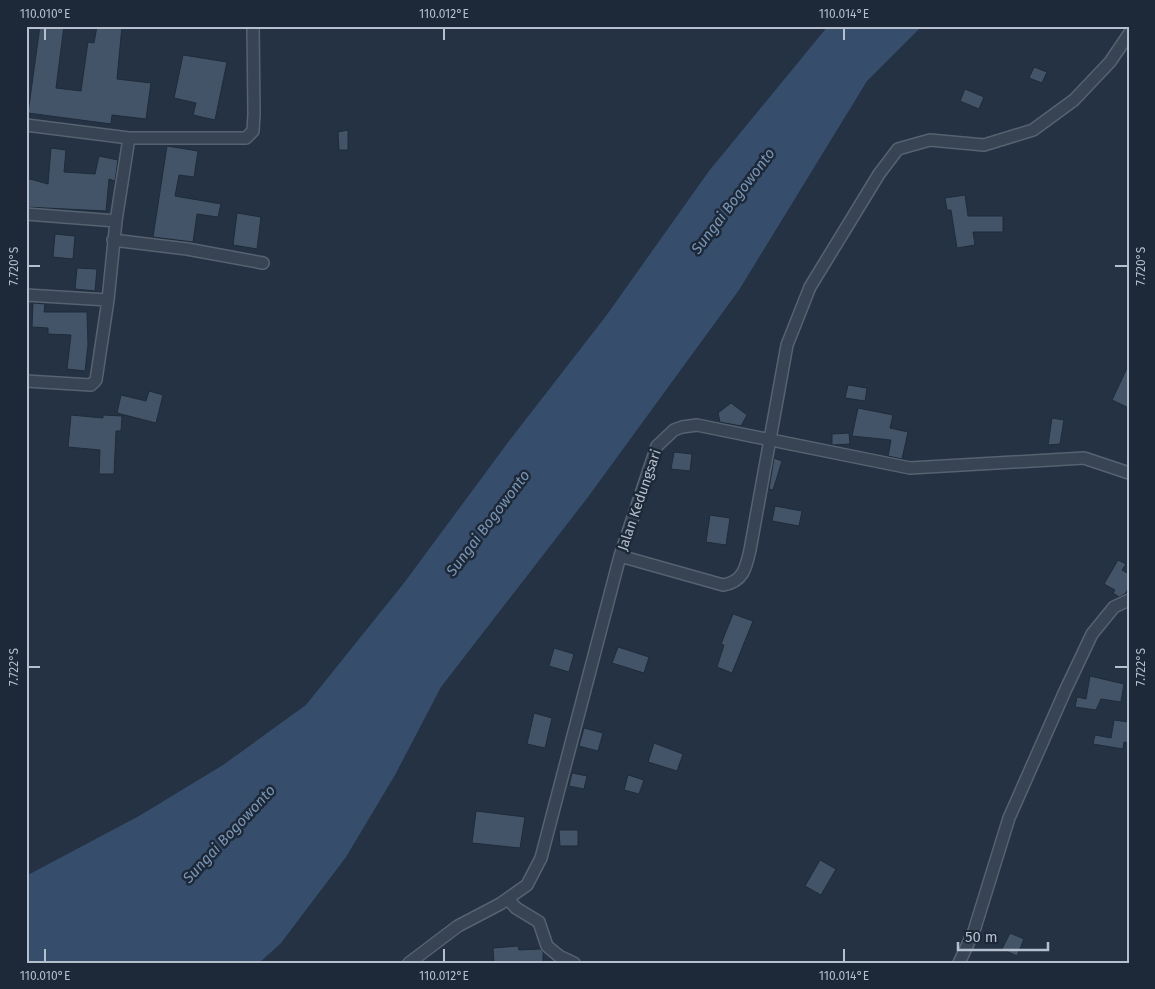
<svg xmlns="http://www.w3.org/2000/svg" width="1155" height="989" viewBox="0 0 1155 989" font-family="'Fira Sans',sans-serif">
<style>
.water{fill:#364e6c}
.building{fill:#445468;stroke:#1f2b3a}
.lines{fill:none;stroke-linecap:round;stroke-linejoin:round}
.street-casing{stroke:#566270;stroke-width:14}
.street{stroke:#384453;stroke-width:11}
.ticks{fill:none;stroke:#b5bfcd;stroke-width:2}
.labels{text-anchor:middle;stroke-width:5;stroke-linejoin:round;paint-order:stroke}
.street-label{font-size:14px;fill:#b5bfcd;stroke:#1d2938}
.water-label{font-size:15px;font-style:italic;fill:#7b96b6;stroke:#1d2938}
.neatline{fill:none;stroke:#b5bfcd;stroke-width:2}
.ticks-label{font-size:12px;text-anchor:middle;fill:#b5bfcd}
</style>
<rect width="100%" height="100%" fill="#243243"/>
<path class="water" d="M828,26H922L867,81L739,290L588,497L441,687L395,775L346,857L281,943L259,963H26V876L139,816L223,765L306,705L404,583L509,441L606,316L709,171Z"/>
<path class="building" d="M40,26H64L56,88L81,91L88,42L94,43L97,26H122L117,79L151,83L146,119L112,115L111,124L28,113Z
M183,55L227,62L215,120L193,115L196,103L174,98Z
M1034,67L1047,72L1042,83L1029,78Z
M965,89L984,97L979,109L960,101Z
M348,130V150H339L338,132Z
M167,146L198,151L194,177L179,175L175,196L221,204L218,217L197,214L193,242L153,237Z
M51,148L66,150L64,172L95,174L99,156L118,160L115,181L109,179L106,211L26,207V178L48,184Z
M965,195L968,216H1003V232H973L975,245L957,248L951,210H947L945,198Z
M237,213L261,217L257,249L233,245Z
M55,234L75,236L73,259L53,257Z
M77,268L97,269L95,291L75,289Z
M33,303L45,304L44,312H87L88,345L85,371L67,369L71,335L48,334V328L32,327Z
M1129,364V408L1112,400Z
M848,385L867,388L865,401L845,398Z
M149,391L163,395L156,423L117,413L121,395L146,401Z
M731,403L747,415L741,426L720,422L718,413Z
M858,408L893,415L890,428L908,432L902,459L888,456L891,440L852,436Z
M71,415L103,418V415L122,416L121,431H116L114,474H99L100,450L68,447Z
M1052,418L1064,420L1060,444L1048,445Z
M849,433L850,444L832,445V434Z
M674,452L692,454L690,471L671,469Z
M774,458L782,461L773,490L769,489Z
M775,506L802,511L799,526L772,521Z
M710,515L730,518L726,545L706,542Z
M1118,560L1126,564L1122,570L1129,574V587L1125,594L1119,597L1113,593L1115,590L1104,584Z
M733,614L753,621L732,673L717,667L724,645L721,644Z
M618,647L649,657L644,673L612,663Z
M554,648L574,654L569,672L549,666Z
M1090,676L1124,684L1121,702L1101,699L1096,710L1075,707L1077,697L1086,699Z
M534,713L552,718L545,748L527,744Z
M1114,720L1129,722V743L1124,742L1123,749L1093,744L1095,735L1111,738Z
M584,728L603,733L598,751L579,746Z
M654,743L683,754L677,771L648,762Z
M572,773L587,776L584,789L569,786Z
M628,775L644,780L639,794L624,790Z
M476,811L525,817L520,848L472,843Z
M559,830H578V846H560Z
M820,860L836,869L821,895L805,886Z
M1010,933L1024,939L1017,956L1002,949Z
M518,946L519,950L540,949L543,952V963H494L493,948Z"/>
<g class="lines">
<defs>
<path id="street" d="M26,125L129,138H246L253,131L254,114L253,26
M26,214L116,221
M113,240L187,249L263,263
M26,295L108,300
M26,381L91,385L96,380L108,300L116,221L129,138
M620,556L723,585C743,582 746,568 750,550L787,345L810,287L879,174L898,149L930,140L984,145L1033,130L1074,100L1110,62L1129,34
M508,899L516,908L539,922L547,946L559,956L574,963
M409,963L458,926L500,904L527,885L541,858L620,556L657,446L674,430L682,427L697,425L910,468L1084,458L1129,473
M959,963L974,931L1009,818L1065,691L1092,634L1114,607L1129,600"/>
</defs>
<use href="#street" class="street-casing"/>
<use href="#street" class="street"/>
</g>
<path class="ticks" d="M45,28V40M444,28V40M844,28V40M28,266H40M1115,266H1128M28,667H40M1115,667H1128M45,949V962M444,949V962M844,949V962"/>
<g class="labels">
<g class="street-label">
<text transform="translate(639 500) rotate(-71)" y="5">Jalan Kedungsari</text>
</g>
<g class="water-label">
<text transform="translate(733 201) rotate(-53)" y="5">Sungai Bogowonto</text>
<text transform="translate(488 523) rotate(-53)" y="5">Sungai Bogowonto</text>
<text transform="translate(229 834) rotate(-47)" y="5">Sungai Bogowonto</text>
</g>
</g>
<rect width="1155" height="989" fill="none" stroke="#1d2938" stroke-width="55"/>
<path d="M958 942v8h90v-8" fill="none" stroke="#b5bfcd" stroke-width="2.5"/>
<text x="965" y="942" font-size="15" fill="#b5bfcd" stroke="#1d2938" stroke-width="4" paint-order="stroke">50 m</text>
<rect x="28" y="28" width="1100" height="934" class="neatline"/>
<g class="ticks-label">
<text x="45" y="18">110.010°E</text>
<text x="444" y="18">110.012°E</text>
<text x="844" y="18">110.014°E</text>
<text transform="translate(14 266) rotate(-90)" y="4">7.720°S</text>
<text transform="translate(1141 266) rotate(-90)" y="4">7.720°S</text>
<text transform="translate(14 667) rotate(-90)" y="4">7.722°S</text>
<text transform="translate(1141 667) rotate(-90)" y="4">7.722°S</text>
<text x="45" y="980">110.010°E</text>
<text x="444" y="980">110.012°E</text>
<text x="844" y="980">110.014°E</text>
</g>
</svg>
